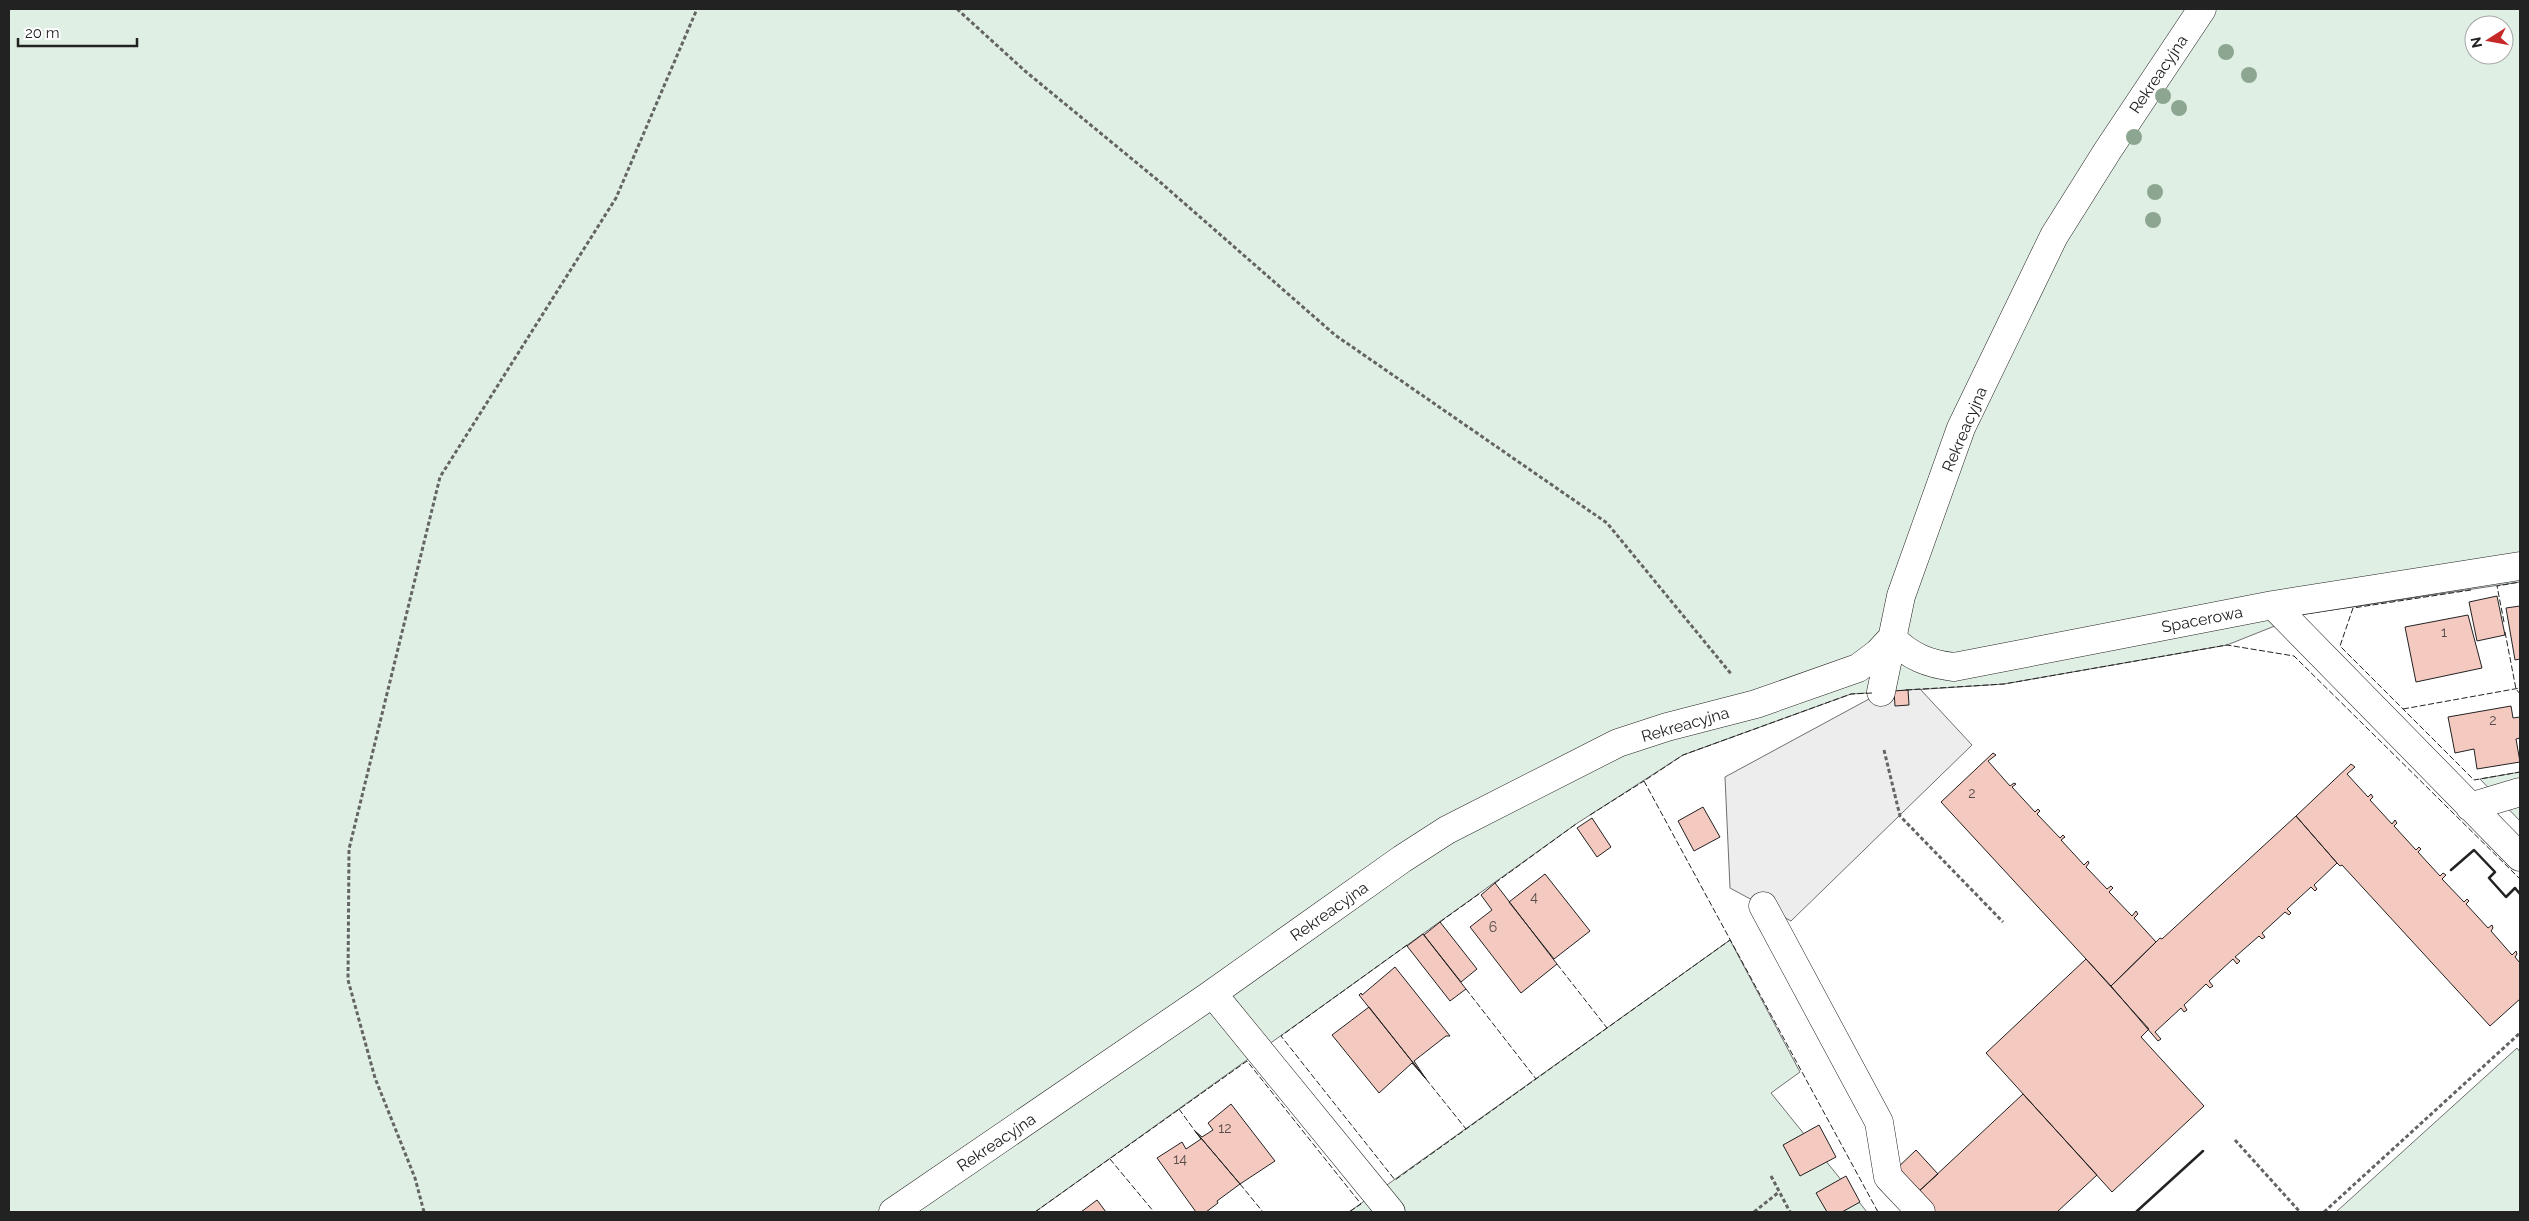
<svg xmlns="http://www.w3.org/2000/svg" width="2529" height="1221" viewBox="0 0 2529 1221" font-family="Raleway,sans-serif">
<style>
.green{fill:#e0efe3;stroke:#6f6f6f;fill-rule:evenodd}
.parking{fill:#ededed;stroke:#6f6f6f}
.building{fill:#f3c9c0;stroke:#222}
.lines{fill:none;stroke-linecap:round;stroke-linejoin:round}
.minor-casing{stroke:#222;stroke-width:29}
.path{stroke:#646464;stroke-width:3;stroke-dasharray:4 2.5;stroke-linecap:butt}
.minor{stroke:#fff;stroke-width:28}
.fence{stroke:#222;stroke-width:1;stroke-dasharray:6 2.5;stroke-linecap:butt}
.wall{stroke:#222;stroke-width:2.5}
.tree{fill:#8da692}
.labels{text-anchor:middle;stroke-width:4;stroke-linejoin:round;paint-order:stroke}
.number-label{font-size:14px;fill:#564c4a}
.street-label{font-size:16px;fill:#222;stroke:#fff}
</style>
<rect width="100%" height="100%" fill="#fff"/>
<path class="green" d="M9,9H2520V582L2305,614L2227,645L2004,684L1851,694L1683,755L1576,824L1035,1212H9ZM2474,25H2504V55H2474Z
M2520,772V821L2480,779Z
M1730,940L1800,1072L1771,1093L1867,1212H1349Z
M2517,1048L2520,1052V1212H2336Z"/>
<path class="parking" d="M1920,689L1972,745L1791,921L1730,888L1725,777L1869,699V693Z"/>
<path class="building" d="M2497,596L2505,635L2477,641L2469,602Z
M2520,606V659L2515,660L2506,608Z
M2468,615L2482,668L2416,682L2405,627Z
M1908,690L1909,705L1895,706L1894,691Z
M2511,706L2513,718L2520,717V738L2516,739L2520,762L2477,769L2474,749L2455,753L2448,717Z
M1993,753L1996,755L1988,761L2010,786L2014,783L2016,784L2012,787L2035,812L2038,809L2040,811L2037,814L2060,838L2063,835L2065,837L2061,840L2084,865L2088,861L2089,863L2086,867L2107,889L2111,886L2113,888L2109,892L2132,916L2136,911L2138,914L2134,918L2156,942L2111,986L1941,802Z
M2351,764L2355,767L2347,774L2368,797L2371,794L2373,797L2370,800L2392,824L2395,820L2397,823L2394,826L2416,850L2419,847L2421,849L2418,852L2440,876L2443,873L2446,875L2442,879L2464,902L2467,899L2469,901L2466,904L2488,928L2492,925L2493,928L2491,931L2512,955L2516,951L2517,954L2515,957L2520,963V999L2490,1026L2342,865L2340,866L2337,863L2296,816Z
M1703,807L1720,837L1694,851L1678,821Z
M2296,816L2337,863L2314,885L2317,889L2315,891L2311,887L2287,909L2291,913L2289,915L2285,912L2262,933L2265,937L2262,939L2259,936L2235,957L2240,961L2237,964L2233,959L2209,981L2213,986L2210,988L2206,984L2184,1005L2187,1010L2184,1012L2181,1008L2155,1032L2161,1039L2158,1041L2111,986L2160,938L2162,939Z
M1592,818L1611,847L1597,857L1577,828Z
M1545,874L1590,931L1554,959L1509,902Z
M1495,883L1557,964L1521,993L1470,927L1492,910L1481,895Z
M1440,922L1477,969L1461,982L1424,935Z
M1423,934L1466,989L1450,1001L1407,946Z
M2086,959L2149,1029L2141,1037L2204,1106L2112,1192L1986,1053Z
M1395,967L1450,1036H1446L1414,1061L1426,1079L1359,995L1361,993L1362,995Z
M1369,1007L1426,1079L1412,1063L1379,1093L1332,1035Z
M2023,1094L2097,1175L2057,1212H1935L1917,1193Z
M1231,1104L1275,1161L1240,1184L1195,1131L1202,1137L1213,1130L1208,1123Z
M1819,1125L1836,1157L1800,1176L1783,1145Z
M1195,1131L1240,1184L1217,1201L1218,1203L1206,1212H1196L1157,1158L1182,1142L1186,1149L1201,1139Z
M1916,1150L1938,1174L1917,1193L1892,1173Z
M1846,1176L1860,1202L1842,1212H1827L1816,1193Z
M1097,1200L1106,1212H1081Z"/>
<g class="lines">
<defs>
<path id="minor" d="M2273,605L2520,857
M1892,638C1910,657 1929,664 1954,667L2273,605L2520,566
M1881,692L1901,596L1961,428L2054,236L2108,150L2202,9
M2470,807L2520,792
M1763,906L1879,1122L1888,1177L1921,1212
M1213,994L1391,1212
M893,1212L1206,998L1402,859L1447,830L1618,743L1667,727L1756,704L1858,668L1878,653L1892,638"/>
</defs>
<use href="#minor" class="minor-casing"/>
<path class="path" d="M957,9L1025,71L1160,182L1335,335L1607,523L1732,675
M1884,750L1900,816L2003,922
M2235,1140L2300,1212
M1771,1176L1790,1212
M424,1212L415,1178L375,1078L348,980L349,849L440,477L616,198L697,9
M1754,1212L1779,1192
M2324,1212L2520,1033"/>
<use href="#minor" class="minor"/>
<path class="fence" d="M2471,590L2353,608L2340,646L2474,780L2520,772
M2504,622L2497,586L2520,582
M2505,632L2516,689L2520,694
M1906,690L2004,684L2227,645L2294,656L2520,879
M1872,693L1851,694L1683,755L1644,781L1878,1212
M2403,709L2520,688
M1590,815L1644,781
M1495,883L1576,824
M1440,922L1479,894
M1407,945L1281,1036L1395,1180L1730,940
M1557,964L1607,1028
M1466,989L1536,1079
M1426,1079L1466,1129
M1179,1109L1195,1131
M1110,1159L1154,1212
M1240,1184L1263,1212
M1035,1212L1247,1061L1361,1204L1349,1212"/>
<path class="wall" d="M2451,870L2474,850L2495,872L2489,878L2506,897L2515,888L2520,894
M2136,1212L2203,1151"/>
</g>
<g class="tree">
<circle cx="2226" cy="52" r="8"/>
<circle cx="2249" cy="75" r="8"/>
<circle cx="2163" cy="96" r="8"/>
<circle cx="2179" cy="108" r="8"/>
<circle cx="2134" cy="137" r="8"/>
<circle cx="2155" cy="192" r="8"/>
<circle cx="2153" cy="220" r="8"/>
</g>
<g class="labels">
<g class="number-label">
<text x="2444" y="637">1</text>
<text x="2493" y="725">2</text>
<text x="1972" y="798">2</text>
<text x="1534" y="902">4</text>
<text x="1493" y="932">6</text>
<text x="1225" y="1133">12</text>
<text x="1180" y="1164">14</text>
</g>
<g class="street-label">
<text transform="translate(2158 74) rotate(-56)" y="6">Rekreacyjna</text>
<text transform="translate(1964 429) rotate(-67)" y="6">Rekreacyjna</text>
<text transform="translate(2202 619) rotate(-11)" y="6">Spacerowa</text>
<text transform="translate(1685 724) rotate(-16)" y="6">Rekreacyjna</text>
<text transform="translate(1329 911) rotate(-35)" y="6">Rekreacyjna</text>
<text transform="translate(996 1142) rotate(-34)" y="6">Rekreacyjna</text>
</g>
</g>
<rect width="2529" height="1221" fill="none" stroke="#222222" stroke-width="20"/>
<g transform="translate(2489 40) rotate(259)"><circle r="24" fill="#ffffff" stroke="#a7a7a7"/>
<path d="M0-4L9 19L0 12L-9 19Z" fill="#c62828"/>
<text y="-8" font-size="14" font-weight="bold" text-anchor="middle" fill="#222222">N</text>
</g>
<path d="M18 38v8h119v-8" fill="none" stroke="#222222" stroke-width="2.5"/>
<text x="25" y="38" font-size="15" fill="#222222" stroke="#ffffff" stroke-width="4" paint-order="stroke">20 m</text>
</svg>
